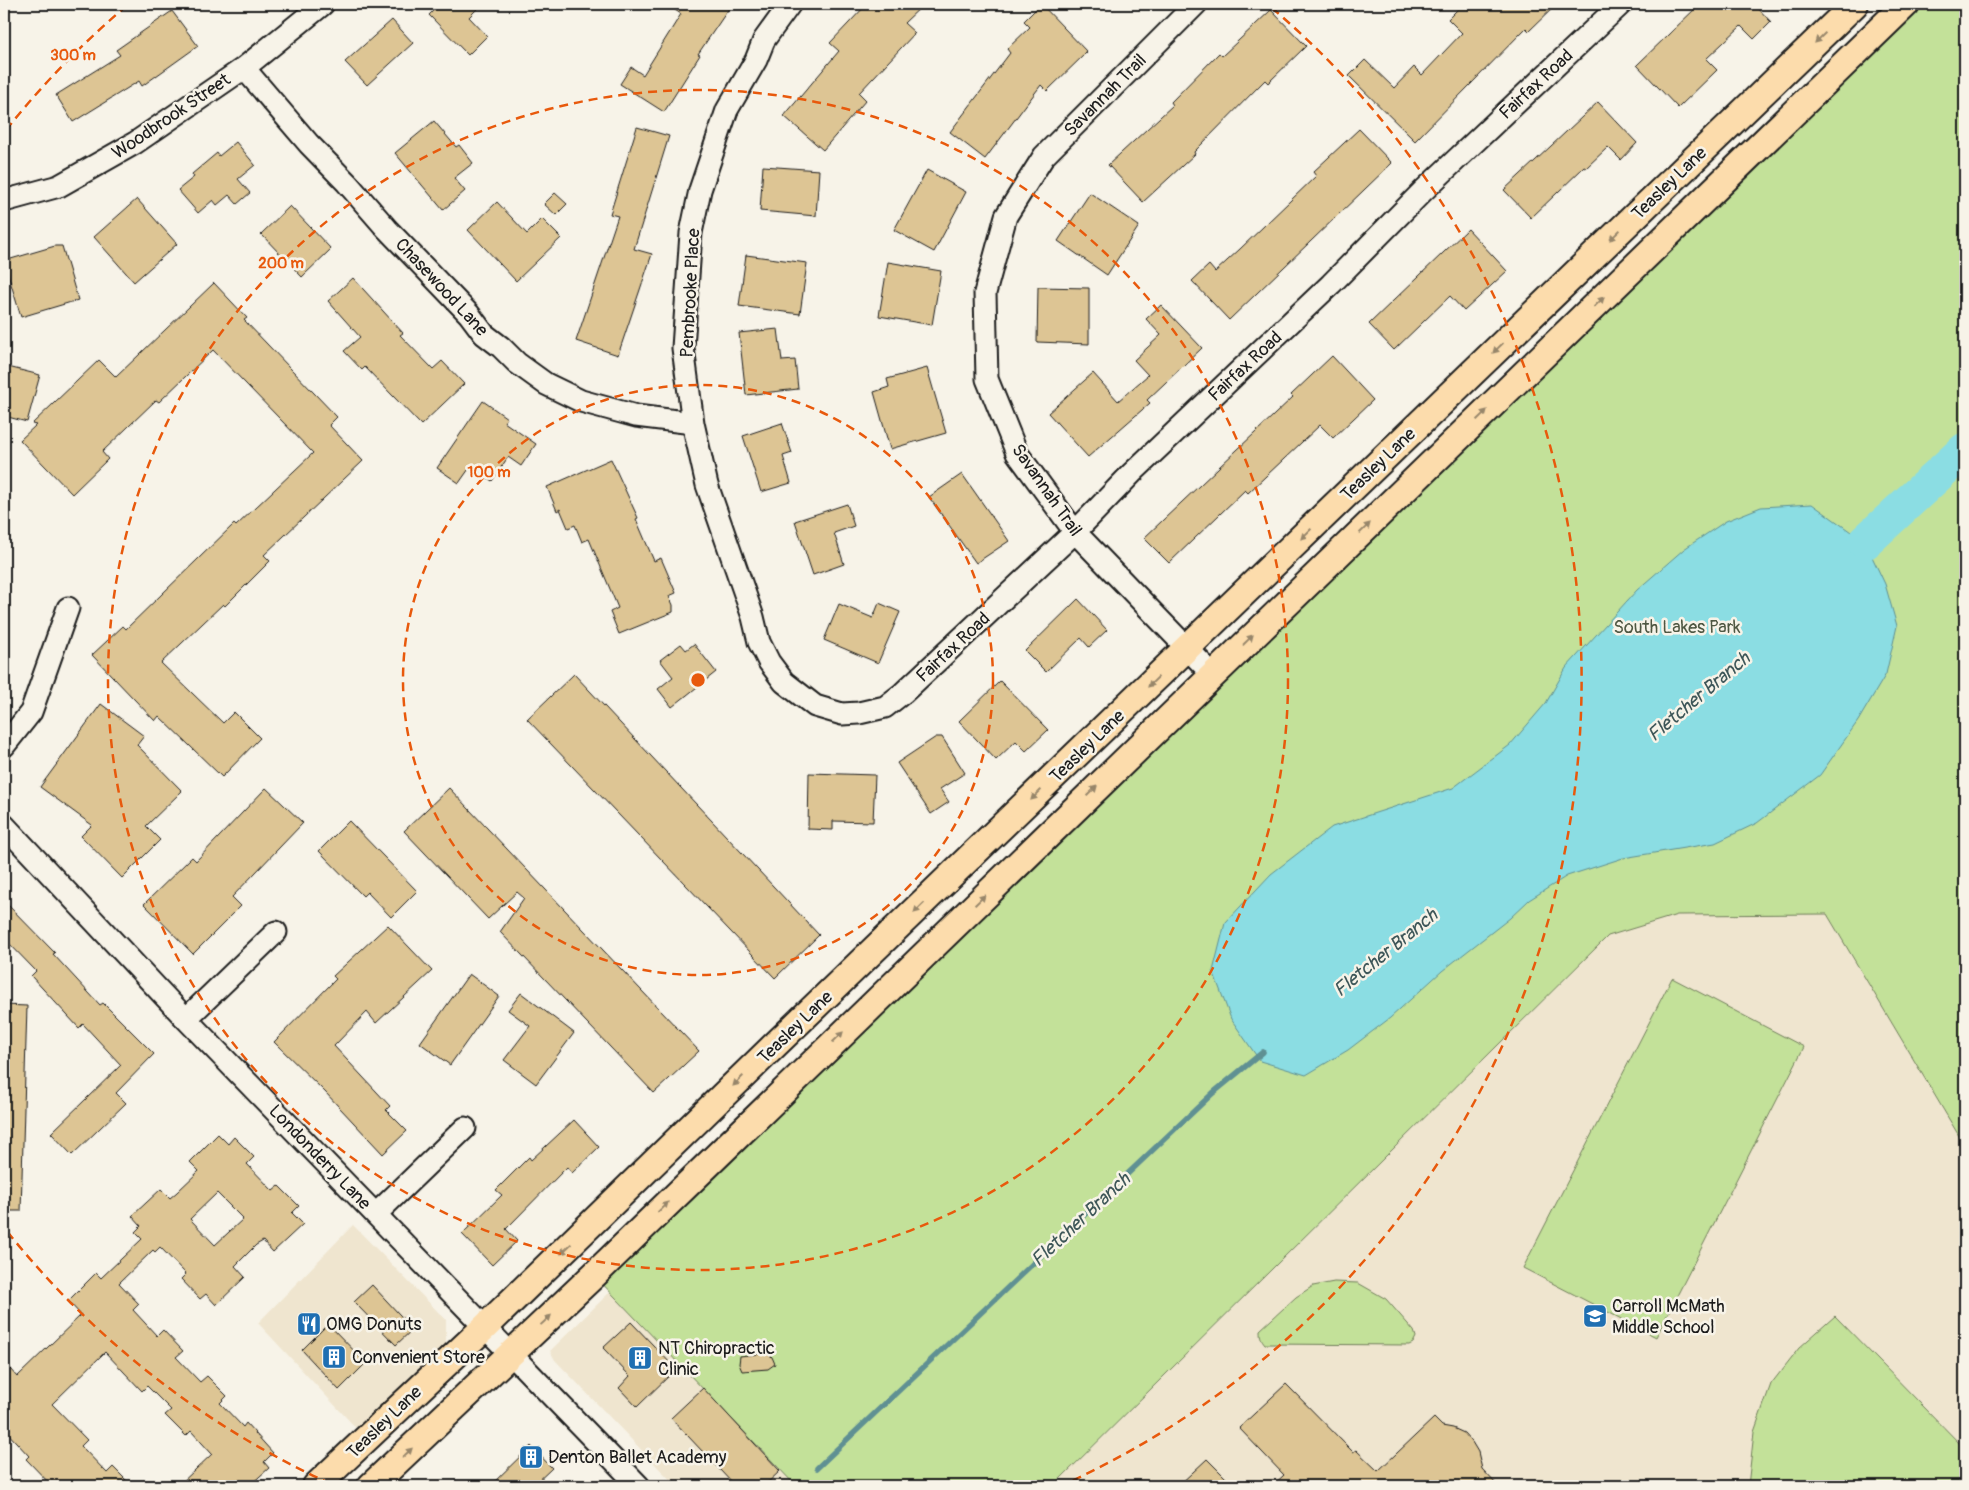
<svg xmlns="http://www.w3.org/2000/svg" width="1969" height="1490" viewBox="0 0 1969 1490" font-family="Pangolin,sans-serif">
<style>
.built{fill:#efe5cf}
.green{fill:#c3e199;stroke:#707e5a}
.water{fill:#8bdde3;stroke:#5f9093}
.lines{fill:none;stroke-linecap:round;stroke-linejoin:round}
.stream{stroke:#5f9093;stroke-width:5.5}
.river{stroke:#8bdde3;stroke-width:35}
.building{fill:#ddc594;stroke:#1c1c1c;fill-rule:evenodd}
.minor-casing{stroke:#1c1c1c;stroke-width:25}
.major-casing{stroke:#1c1c1c;stroke-width:30}
.minor{stroke:#f7f3e8;stroke-width:21}
.major{stroke:#fcdcac;stroke-width:26}
.oneway{fill:#97866b}
.ring{fill:none;stroke:#e8590c;stroke-width:2.5;stroke-dasharray:9 6}
.labels{text-anchor:middle;stroke-width:5;stroke-linejoin:round;paint-order:stroke}
.street-label{font-size:18px;fill:#1c1c1c;stroke:#f7f3e8}
.park-label{font-size:18px;fill:#4e5742;stroke:#f7f3e8}
.poi-label{font-size:18px;fill:#1c1c1c;stroke:#f7f3e8;text-anchor:start}
.water-label{font-size:19px;font-style:italic;fill:#3d5658;stroke:#f7f3e8}
.centre{fill:#e8590c;stroke:#f7f3e8;stroke-width:2.5}
.ring-label{font-size:15px;text-anchor:middle;font-weight:bold;fill:#e8590c;stroke:#f7f3e8;stroke-width:5;stroke-linejoin:round;paint-order:stroke}
</style>
<rect width="100%" height="100%" fill="#f7f3e8"/>
<filter id="ink" filterUnits="userSpaceOnUse"><feTurbulence type="fractalNoise" baseFrequency=".02" numOctaves="2"/><feDisplacementMap in="SourceGraphic" scale="10" xChannelSelector="R" yChannelSelector="G"/><feConvolveMatrix kernelMatrix="1 2 1 2 8 2 1 2 1" color-interpolation-filters="sRGB"/></filter>
<g filter="url(#ink)">
<path class="built" d="M1827,914L1965,1146V1486H1053L1608,936L1677,915Z
M353,1225L446,1320V1346L357,1429L258,1323Z
M610,1292L701,1385L796,1486H676L555,1360L550,1351Z"/>
<path class="green" d="M1906,4H1965V1146L1827,914L1677,915L1608,936L1053,1486H796L594,1275Z
M1672,978L1804,1047L1656,1337L1523,1268Z
M1334,1282L1358,1283L1386,1299L1414,1331L1416,1337L1413,1343L1409,1345L1265,1344C1261,1339 1260,1337 1260,1330L1296,1297L1313,1286Z
M1835,1316L1965,1449V1486H1748L1754,1432L1771,1384L1799,1348Z"/>
<path class="water" d="M1812,504L1865,542L1885,584L1897,626L1886,674L1858,721L1820,775L1757,823L1715,843L1623,858L1567,876L1529,900L1510,918L1442,971L1390,1018L1348,1050L1306,1075L1260,1061L1231,1019L1213,971L1225,923L1271,874L1332,827L1453,788L1510,745L1546,703L1566,668L1637,590L1684,549L1726,521L1761,507Z"/>
<g class="lines">
<path class="stream" d="M817,1468L1213,1093L1263,1052"/>
<path class="river" d="M1865,542L1965,450"/>
</g>
<path class="building" d="M440,4H482L469,17L487,36L468,55L429,15Z
M666,4H732L698,54L700,55L664,112L620,84L631,67L643,75L681,14Z
M867,4H924L904,23L915,33L859,93L866,100L823,150L784,116L839,51L830,43Z
M1041,4L1087,52L1047,91L1041,85L985,159L950,132L1010,53L1007,49L1030,27L1024,21Z
M1463,4H1557L1529,31L1526,28L1415,141L1349,76L1365,60L1394,88L1414,67L1422,75L1462,33L1448,19Z
M1700,4H1754L1771,22L1754,39L1741,26L1706,59L1717,70L1678,108L1637,65Z
M1271,10L1306,46L1268,83L1265,80L1194,152L1195,154L1143,202L1108,165L1173,105L1171,102L1219,53L1222,56Z
M172,11L198,46L142,86L139,81L73,122L56,95L120,55L116,50Z
M392,20L413,43L367,85L345,62Z
M1598,102L1637,143L1621,160L1608,147L1586,168L1584,167L1531,218L1504,190Z
M434,121L456,147L459,145L473,163L454,178L465,191L443,210L395,153Z
M637,127L669,136L634,249L652,254L618,355L576,341L618,216L610,214Z
M1359,129L1392,163L1229,320L1192,281L1209,265L1215,272L1240,249L1316,176L1313,172Z
M236,142L255,165L238,179L250,193L237,204L229,195L217,205L213,200L198,213L178,190L194,177L192,174L217,153L219,156Z
M763,166L819,170L816,216L760,211Z
M927,170L966,192L934,252L894,230Z
M555,193L567,204L556,215L544,204Z
M1090,193L1139,226L1107,275L1058,241Z
M137,199L177,244L134,282L94,237Z
M497,202L527,234L542,219L561,238L516,281L468,230Z
M290,206L331,249L302,277L261,234Z
M1468,229L1507,271L1464,311L1450,296L1394,350L1369,324Z
M55,246H62L78,300L21,317L4,261Z
M746,255L807,263L800,314L739,306Z
M888,262L941,271L932,325L879,316Z
M353,278L403,333L400,335L433,369L442,361L464,384L421,425L365,367L362,370L344,351L360,337L328,301Z
M214,283L247,318L244,320L337,417L329,425L363,461L264,555L270,561L225,606L223,604L161,663L223,723L234,712L260,738L222,777L159,716L155,721L92,655L123,626L126,629L234,524L236,526L313,453L213,350L159,402L156,400L102,452L108,459L72,494L20,440L36,425L32,424L99,360L116,377Z
M1038,287L1089,288V344L1037,342Z
M1161,305L1202,348L1147,400L1150,403L1088,457L1048,413L1093,373L1118,401L1148,375L1134,360L1161,335L1146,319Z
M778,329L782,361L795,360L798,389L746,395L739,333Z
M1332,356L1373,400L1333,438L1320,425L1248,493L1245,490L1169,563L1144,538L1293,397L1291,395Z
M4,366L40,375L27,422L4,416Z
M927,368L946,433L890,449L874,392L889,387L887,379Z
M483,401L507,418L504,422L536,444L521,466L508,457L492,481L471,466L459,483L437,468Z
M782,423L792,453L783,456L791,483L761,492L743,436Z
M611,459L638,518L636,519L654,561L661,558L676,593L669,596L673,605V612L619,634L610,612L618,608L589,539L582,542L575,525L568,528L560,509L557,511L547,487Z
M962,474L1009,541L976,563L929,497Z
M847,504L854,526L834,533L844,564L813,575L795,521Z
M1078,599L1107,630L1089,647L1081,638L1046,672L1025,651Z
M879,603L900,612L878,663L824,640L839,604L873,618Z
M681,644L686,650L694,644L716,672L672,707L658,689L673,677L660,660Z
M574,674L819,935L775,978L527,719Z
M1000,681L1048,730L1026,751L1016,741L996,760L959,721Z
M101,704L144,736L137,745L182,791L146,826L160,840L122,878L81,836L92,825L40,787Z
M936,737H942L965,773L940,789L949,802L931,814L897,763Z
M809,773L875,775L873,822L833,821V830L808,829Z
M266,788L303,823L232,897L241,906L193,954L144,904L192,857L196,861Z
M449,788L699,1051L654,1093L500,932L524,898L517,892L488,919L404,831Z
M349,821L417,891L391,917L367,892L363,896L319,851Z
M4,901L55,953L53,954L100,1005L103,1003L154,1054L116,1093L126,1103L72,1155L51,1133L121,1065L83,1024L79,1028L31,976L36,971L4,938Z
M388,925L432,971L376,1023L367,1012L334,1046L390,1106L386,1110L407,1131L383,1154L325,1092L274,1042L336,979L333,976Z
M469,974L499,996L450,1065L420,1043Z
M521,993L574,1033L536,1084L504,1060L530,1026L508,1010Z
M4,1005L27,1006L21,1211H4Z
M574,1120L599,1147L572,1173L567,1167L506,1229L517,1241L492,1265L462,1234L502,1195L496,1190L529,1157L531,1160Z
M218,1134L228,1144L234,1137L254,1157L247,1164L273,1191L279,1186L299,1206L292,1213L303,1224L273,1252L263,1241L256,1245L235,1266L245,1277L216,1305L206,1294L200,1299L181,1279L186,1274L160,1247L155,1252L153,1250L119,1283L139,1304L133,1310L157,1336L163,1330L183,1351L176,1357L200,1382L207,1376L227,1396L220,1403L243,1427L246,1423L273,1453L264,1462L269,1468L249,1486H178L212,1454L191,1431L186,1436L165,1415L171,1410L147,1386L142,1391L105,1352L52,1404L87,1440L81,1446L107,1473L113,1467L132,1486H52L26,1459L29,1456L4,1429V1362L17,1377L81,1315L68,1301L96,1273L101,1278L142,1239L135,1232L141,1226L132,1216L161,1189L170,1198L177,1192L199,1171L190,1162ZM217,1193L243,1219L215,1245L190,1219Z
M372,1285L413,1329L396,1345L354,1302Z
M631,1322L676,1369L637,1407L619,1388L630,1376L603,1348Z
M328,1324L366,1363L339,1390L302,1350Z
M767,1353L772,1357L775,1364L768,1369L742,1371L739,1364L740,1356Z
M1286,1384L1353,1452L1356,1450L1378,1471L1434,1418L1442,1426L1453,1428L1464,1433L1472,1442L1478,1452L1482,1469L1498,1486H1272L1284,1475L1239,1428Z
M703,1388L780,1471L764,1486H735L671,1418Z
M531,1446L552,1468L533,1486H490Z
M1207,1459L1234,1486H1178Z"/>
<g class="lines">
<defs>
<path id="minor" d="M790,4L764,40L756,60L727,110L700,190L691,233L683,348L693,423L707,485L753,617L759,642L769,662L784,682L815,706L842,714L859,713L885,707L903,693L1075,532L1132,473L1331,284L1423,191L1621,4
M1196,4L1044,156L1006,216L985,293L987,379L1017,453L1075,532L1213,675
M244,68L309,144L347,183L387,229L469,314L484,334L501,347L517,363L546,384L581,401L636,416L693,423
M4,201L59,186L135,143L244,68L323,4
M4,746L31,712L68,608
M4,825L186,1019L639,1486
M186,1019L276,932
M376,1214L465,1128"/>
<path id="major" d="M316,1486L485,1327L776,1044L1855,4
M371,1486L594,1275L1906,4"/>
</defs>
<use href="#minor" class="minor-casing"/>
<use href="#major" class="major-casing"/>
<use href="#minor" class="minor"/>
<use href="#major" class="major"/>
</g>
<defs><path id="oneway-solid" d="M-6-.8H1V-3.2L6.5 0L1 3.2V.8H-6Z" transform="scale(1.25)"/></defs>
<g class="oneway">
<use href="#oneway-solid" transform="translate(1820 38) rotate(136)"/>
<use href="#oneway-solid" transform="translate(1615 235) rotate(136)"/>
<use href="#oneway-solid" transform="translate(1599 302) rotate(-44)"/>
<use href="#oneway-solid" transform="translate(1498 348) rotate(136)"/>
<use href="#oneway-solid" transform="translate(1482 415) rotate(-44)"/>
<use href="#oneway-solid" transform="translate(1365 528) rotate(-44)"/>
<use href="#oneway-solid" transform="translate(1306 534) rotate(136)"/>
<use href="#oneway-solid" transform="translate(1248 640) rotate(-44)"/>
<use href="#oneway-solid" transform="translate(1153 682) rotate(136)"/>
<use href="#oneway-solid" transform="translate(1092 791) rotate(-44)"/>
<use href="#oneway-solid" transform="translate(1036 795) rotate(136)"/>
<use href="#oneway-solid" transform="translate(980 900) rotate(-44)"/>
<use href="#oneway-solid" transform="translate(919 908) rotate(136)"/>
<use href="#oneway-solid" transform="translate(838 1037) rotate(-44)"/>
<use href="#oneway-solid" transform="translate(738 1081) rotate(135)"/>
<use href="#oneway-solid" transform="translate(663 1207) rotate(-44)"/>
<use href="#oneway-solid" transform="translate(566 1249) rotate(136)"/>
<use href="#oneway-solid" transform="translate(546 1320) rotate(-43)"/>
<use href="#oneway-solid" transform="translate(407 1453) rotate(-43)"/>
</g>
</g>
<g class="ring">
<circle cx="698" cy="680" r="295"/>
<circle cx="698" cy="680" r="590"/>
<path d="M331 1484A884 884 0 0 1 6 1230M6 130A884 884 0 0 1 124 8M1272 8A884 884 0 0 1 1065 1484"/>
</g>
<defs>
<symbol id="school-square" viewBox="-11 -11 22 22"><rect x="-9" y="-9" width="18" height="18" rx="4" fill="#1f6fb2" stroke="#f7f3e8"/><path d="M0-5L7-2L0 1L-7-2ZM-4 1L0 2.5L4 1V4Q0 6-4 4Z" fill="#fff"/></symbol>
<symbol id="restaurant-square" viewBox="-11 -11 22 22"><rect x="-9" y="-9" width="18" height="18" rx="4" fill="#1f6fb2" stroke="#f7f3e8"/><path d="M-5-6h1v4h1v-4h1v4h1v-4h1v5L-1.5 .5V6h-2V.5L-5-1ZM5-6V6H3V1.5H1.5Q1.5-4 5-6Z" fill="#fff"/></symbol>
<symbol id="building-square" viewBox="-11 -11 22 22"><rect x="-9" y="-9" width="18" height="18" rx="4" fill="#1f6fb2" stroke="#f7f3e8"/><path d="M-4-6H4V6H1V3H-1V6H-4ZM-2.5-4.3h1.7v1.8h-1.7ZM.8-4.3h1.7v1.8H.8ZM-2.5-1h1.7V.8h-1.7ZM.8-1h1.7V.8H.8Z" fill="#fff"/></symbol>
</defs>
<g fill-rule="evenodd">
<use href="#school-square" x="1581" y="1302" width="28" height="28"/>
<use href="#restaurant-square" x="295" y="1310" width="28" height="28"/>
<use href="#building-square" x="320" y="1343" width="28" height="28"/>
<use href="#building-square" x="626" y="1344" width="28" height="28"/>
<use href="#building-square" x="517" y="1443" width="28" height="28"/>
</g>
<g class="labels">
<g class="street-label">
<text transform="translate(1536 84) rotate(-43)" y="6">Fairfax Road</text>
<text transform="translate(1105 95) rotate(-45)" y="6">Savannah Trail</text>
<text transform="translate(171 116) rotate(-34)" y="6">Woodbrook Street</text>
<text transform="translate(1669 183) rotate(-44)" y="6">Teasley Lane</text>
<text transform="translate(442 287) rotate(47)" y="6">Chasewood Lane</text>
<text transform="translate(690 293) rotate(-87)" y="6">Pembrooke Place</text>
<text transform="translate(1245 366) rotate(-43)" y="6">Fairfax Road</text>
<text transform="translate(1378 464) rotate(-44)" y="6">Teasley Lane</text>
<text transform="translate(1047 490) rotate(55)" y="6">Savannah Trail</text>
<text transform="translate(953 647) rotate(-43)" y="6">Fairfax Road</text>
<text transform="translate(1087 746) rotate(-44)" y="6">Teasley Lane</text>
<text transform="translate(795 1027) rotate(-44)" y="6">Teasley Lane</text>
<text transform="translate(320 1157) rotate(46)" y="6">Londonderry Lane</text>
<text transform="translate(384 1422) rotate(-44)" y="6">Teasley Lane</text>
</g>
<g class="park-label">
<text x="1677" y="633">South Lakes Park</text>
</g>
<g class="poi-label">
<text x="1612" y="1312">Carroll McMath<tspan x="1612" dy="21">Middle School</tspan></text>
<text x="326" y="1330">OMG Donuts</text>
<text x="658" y="1354">NT Chiropractic<tspan x="658" dy="21">Clinic</tspan></text>
<text x="352" y="1363">Convenient Store</text>
<text x="548" y="1463">Denton Ballet Academy</text>
</g>
<g class="water-label">
<text transform="translate(1698 696) rotate(-40)" y="7">Fletcher Branch</text>
<text transform="translate(1385 952) rotate(-39)" y="7">Fletcher Branch</text>
<text transform="translate(1080 1219) rotate(-43)" y="7">Fletcher Branch</text>
</g>
</g>
<circle cx="698" cy="680" r="8" class="centre"/>
<g class="ring-label">
<text x="73" y="60">300 m</text>
<text x="281" y="268">200 m</text>
<text x="489" y="477">100 m</text>
</g>
<rect width="1969" height="1490" fill="none" stroke="#f7f3e8" stroke-width="20"/>
<rect x="10" y="10" width="1949" height="1470" fill="none" stroke="#1c1c1c" stroke-width="2" filter="url(#ink)"/>
</svg>
